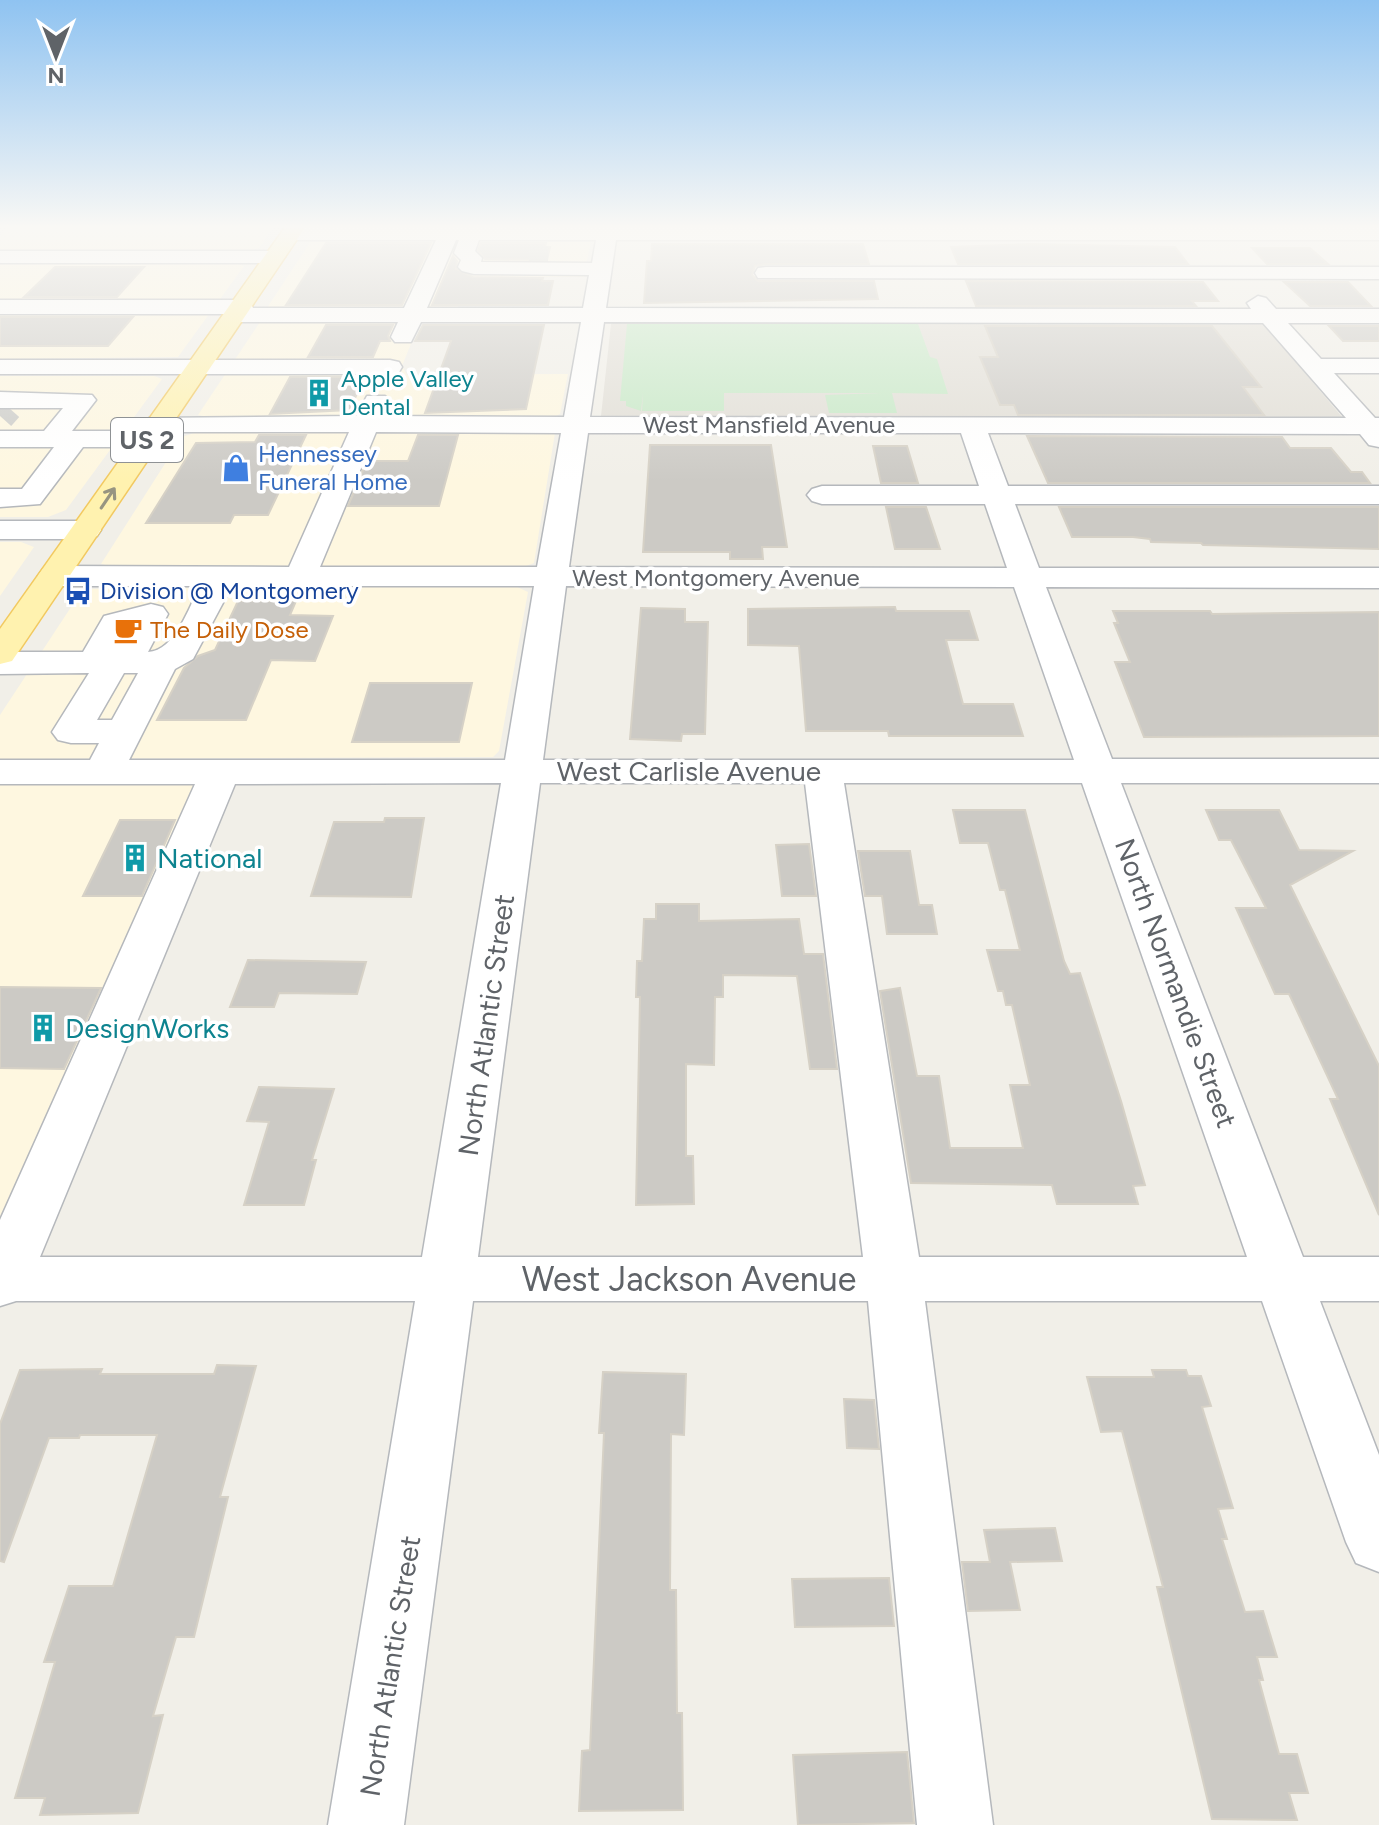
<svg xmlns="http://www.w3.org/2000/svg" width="1379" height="1825" viewBox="0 0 1379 1825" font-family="Figtree,sans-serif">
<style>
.commercial{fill:#fef7e0}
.education{fill:#e1ded6}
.green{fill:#c5e8c5}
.building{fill:#cccac5;stroke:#d6d1c6;stroke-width:2}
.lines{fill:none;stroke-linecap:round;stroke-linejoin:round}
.minor-tunnel-far1{stroke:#ccccc8;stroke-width:23;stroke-dasharray:23 11;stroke-linecap:butt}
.minor-tunnel{stroke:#ccccc8;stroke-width:30;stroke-dasharray:30 15;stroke-linecap:butt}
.minor-casing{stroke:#b5b8bc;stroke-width:3}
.major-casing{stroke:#f2c960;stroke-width:3}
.minor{fill:#fff;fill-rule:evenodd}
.major{fill:#fff2af;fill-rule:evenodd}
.oneway{stroke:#979581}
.labels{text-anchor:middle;stroke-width:7;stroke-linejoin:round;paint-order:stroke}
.far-culture-label{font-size:24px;fill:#0d838f;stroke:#fff;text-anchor:start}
.far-street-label{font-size:24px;fill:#5f6368;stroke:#fff}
.far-shop-label{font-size:24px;fill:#366cbe;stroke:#fff;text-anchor:start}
.far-transit-label{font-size:24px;fill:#164399;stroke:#fff;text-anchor:start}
.far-food-label{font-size:24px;fill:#c56008;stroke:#fff;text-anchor:start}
.shield{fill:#fff;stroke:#8f9295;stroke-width:2}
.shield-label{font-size:26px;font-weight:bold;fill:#5f6368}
.street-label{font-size:28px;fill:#5f6368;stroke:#fff}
.culture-label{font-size:28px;fill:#0d838f;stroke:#fff;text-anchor:start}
.near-street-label{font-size:34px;fill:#5f6368;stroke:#fff}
</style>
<rect width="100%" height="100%" fill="#f1efe8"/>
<path class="commercial" d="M11,226H274L259,248L251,250L0,251V236Z
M316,239H587L591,240L584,277H468L456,311L267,308L311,241Z
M0,263H235L244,266L178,357L0,359Z
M421,319L402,366L407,375L568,374L560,414L552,418H214L198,415L260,322Z
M0,376H154L162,379L66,510L48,517H0Z
M200,431L555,433L534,563L523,567H114L101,564L182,437Z
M0,542H21L34,547L0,596Z
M515,586L528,592L499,751L493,757L0,759V715L79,595L89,589Z
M0,783H199L0,1252Z"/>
<path class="education" d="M619,320L1259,322L1264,324L1342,417L609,418L601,416L611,324Z"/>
<path class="green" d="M627,324H918L930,357L937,359L948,394L892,393L897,413H829L825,395L882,393H724V411H642L643,393L641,411L626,406V401H620Z"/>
<path class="building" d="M326,243H431L402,305H286Z
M481,243H546L545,247H550L547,260L485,259L478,250Z
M652,244H863L869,264H766L755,266L752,275L758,281H874L878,299L644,303L647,261H651Z
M1032,244L1175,247L1188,264H958L951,247Z
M1252,248H1310L1328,264H1267Z
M453,256L457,261L456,269L473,277L543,278L542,281H553L548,305H432Z
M55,267H144L117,297H24Z
M966,281L1203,282L1218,301H1192L1196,306H976Z
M1284,282H1348L1371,306H1310Z
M0,317H133L108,346H0Z
M326,325H393L388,336L390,341H380L373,357H308Z
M423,325H544L526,409L425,413L451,341H415Z
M985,326H1212L1261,387H1243L1264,415H1018L1014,405H1000L980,357H998Z
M1329,326H1379V341H1343Z
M290,377H364L350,410L270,414Z
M259,435H306L268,515H234L230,523H146L196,443L255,442Z
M418,435H458L439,506H348L367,461H408Z
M1027,436L1282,437L1290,448H1331L1351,472H1362L1370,483H1048Z
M650,445H771L787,547H762L763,559H730V552H643Z
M873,446H907L918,483H881Z
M886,507H926L940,549H895Z
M1059,507H1379V549L1203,545L1201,543L1151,542L1150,539L1133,537H1072Z
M238,601H296L290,615L333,616L315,661L271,660L246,720H157L184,668L198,656L215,650Z
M895,607L896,611H969L978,640H946L963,704H1013L1023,736H889L888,731H806L799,646L748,645V609Z
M641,608L685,609V622H708L705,734H682L681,741L630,739Z
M1113,611H1210L1212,614L1379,612V736L1144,737L1115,662H1130L1114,623H1118Z
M370,683H472L459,742H352Z
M953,810H1025L1064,961L1070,974L1080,973L1121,1101L1145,1185L1133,1186L1138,1204H1057L1052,1185L911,1183L880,991L900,988L917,1076H939L950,1148H1023L1010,1085H1030L1012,1005H1006L1003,991H998L987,950H1020L1005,890H1000L988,843H960Z
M1206,810H1279L1299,850L1353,851L1290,885L1379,1066V1215L1330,1099H1338L1291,998L1289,994H1275L1236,908H1266L1231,840H1219Z
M385,818H424L411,897L311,896L334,822H384Z
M120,820H175L142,896H83Z
M809,844L816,896H782L776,845Z
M858,851H910L919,905H932L937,934H887L882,896H865Z
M656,904H699V921L799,919L804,954H823L837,1069H810L797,976L723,975V997H715L714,1065L686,1064V1156H693L694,1204L636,1205L640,997H636L637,961H642L644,919H656Z
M248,960L366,962L357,994L279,993L274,1007H230Z
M0,987L101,988L64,1069L0,1068Z
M259,1087L334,1089L312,1160H316L304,1205H244L269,1122L247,1121Z
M217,1365L256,1366L220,1497H228L194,1637H176L153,1716L163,1715L138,1813L40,1815L45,1798H15L55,1662H44L69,1586H113L157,1435H80L79,1438H49L4,1562L0,1561V1424L20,1370L102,1369L100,1374H214Z
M1152,1370H1186L1188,1376H1201L1211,1406L1202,1407L1233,1508L1218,1509L1227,1539H1222L1245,1612L1263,1611L1277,1657H1257L1263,1680H1259L1279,1754H1297L1308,1793H1289L1297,1820L1212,1819L1157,1587H1163L1122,1431L1101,1432L1087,1377H1154Z
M603,1372L686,1374L684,1435L671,1434L670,1590H676L677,1713H682L683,1810L579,1811L582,1751L590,1750L604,1433H599Z
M844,1399L874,1400L879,1449L847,1448Z
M1055,1528L1062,1561L1010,1562L1020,1610L968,1611L962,1562H990L984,1530Z
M889,1578L894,1626L795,1627L792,1579Z
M907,1752L914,1823L798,1825L793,1755Z"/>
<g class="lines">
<path class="minor-tunnel-far1" d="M529,258H548"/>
<path class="minor-tunnel" d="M0,416L8,407"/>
<defs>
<path id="minor" d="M442,226L1379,228V240H616L606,308L1251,309L1247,303L1258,296L1266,298L1276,309H1379V323H1288L1321,359H1379V373H1334L1375,418H1379V447L1369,445L1360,434L988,433L1008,486H1379V504H1015L1039,568H1379V588L1046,587L1112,759H1379V783H1121L1303,1257H1379V1301H1320L1379,1455V1572L1356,1563L1346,1542L1262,1301H925L993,1825H917L868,1301H473L404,1825H328L415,1301H16L0,1306V1220L195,784H0V760H90L99,743H71L58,740L52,732L89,673L0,674V652H83L104,616L151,604L163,607L168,614L148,652C175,651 189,607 200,586H54L43,583L38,576L43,569L54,566L289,567L349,432H158L149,430L145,424L149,418L356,416L367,396H385L389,401L383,416L564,417L581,322H421L411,342H395L391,337L398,322H237L229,320L226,314H0V300H242L250,302L253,308H404L436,240H291L281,234L291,228ZM456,240H459L454,253L461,260L458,267L462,271L474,274L589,275L583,308H427ZM479,240H596L592,263L481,262L482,258L475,251ZM604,322L1263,323L1346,418L590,417ZM376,432L561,433L537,567H320ZM588,433H961L979,486H822L812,489L807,495L812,501L822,504H985L1007,568L569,567ZM232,586H534L505,760H129L175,669L193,659ZM566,586L1014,587L1074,760H543ZM124,673H138L112,720H97ZM501,783L422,1257H40L235,784ZM540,783H805L863,1257H478ZM844,783H1082L1247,1257H919Z
M0,251H275L285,257L275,263H0Z
M766,267H1379V279L758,278L755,273L758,268Z
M0,360H390L399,362L402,367L399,372L390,374H0Z
M0,392L92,395L96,400L72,431H148L158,433L162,439L158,445L148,447H83L40,504L0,507V489H22L54,447H0V431H44L63,408H0Z
M0,521H86L97,524L101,530L97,536L86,539H0Z"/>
<path id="major" d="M286,226H306L12,661L0,664V629Z"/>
</defs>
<use href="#minor" class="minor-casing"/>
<use href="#major" class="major-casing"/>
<use href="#minor" class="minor"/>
<use href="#major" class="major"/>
</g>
<defs><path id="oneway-shaft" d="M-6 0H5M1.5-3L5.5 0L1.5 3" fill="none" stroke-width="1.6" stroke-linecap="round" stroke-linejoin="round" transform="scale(2)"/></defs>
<use class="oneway" href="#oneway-shaft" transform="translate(108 498) rotate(-56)"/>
<linearGradient id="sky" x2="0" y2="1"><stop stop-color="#8fc3f1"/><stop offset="0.47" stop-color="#f9f8f5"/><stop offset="1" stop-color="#f9f8f5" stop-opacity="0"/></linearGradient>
<rect width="1379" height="482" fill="url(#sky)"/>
<defs>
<symbol id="building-bare" viewBox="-9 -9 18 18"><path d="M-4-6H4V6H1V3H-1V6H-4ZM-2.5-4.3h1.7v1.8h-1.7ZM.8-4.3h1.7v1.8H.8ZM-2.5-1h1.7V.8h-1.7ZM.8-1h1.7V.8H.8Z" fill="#0f9aa8" stroke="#fff" stroke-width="2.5" paint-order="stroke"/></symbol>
<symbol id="shop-bare" viewBox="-9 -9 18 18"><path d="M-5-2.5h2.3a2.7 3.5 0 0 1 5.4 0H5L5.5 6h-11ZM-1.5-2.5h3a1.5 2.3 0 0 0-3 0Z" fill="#3f7fe0" stroke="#fff" stroke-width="2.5" paint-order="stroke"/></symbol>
<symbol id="bus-bare" viewBox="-9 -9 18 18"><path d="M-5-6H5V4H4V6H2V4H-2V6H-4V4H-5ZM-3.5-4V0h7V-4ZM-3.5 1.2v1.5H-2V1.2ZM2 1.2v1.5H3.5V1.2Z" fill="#1a4fb4" stroke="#fff" stroke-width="2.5" paint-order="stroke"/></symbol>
<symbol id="cafe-bare" viewBox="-9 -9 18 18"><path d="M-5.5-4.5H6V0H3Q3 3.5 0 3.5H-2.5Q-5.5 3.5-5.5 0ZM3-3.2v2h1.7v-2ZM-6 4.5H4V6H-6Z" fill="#e8710a" stroke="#fff" stroke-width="2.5" paint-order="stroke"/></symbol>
</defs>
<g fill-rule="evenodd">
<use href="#building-bare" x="299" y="373" width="40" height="40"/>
<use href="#shop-bare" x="216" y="448" width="40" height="40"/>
<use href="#bus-bare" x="58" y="571" width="40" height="40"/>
<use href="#cafe-bare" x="108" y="610" width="40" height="40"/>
<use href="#building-bare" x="115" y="838" width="40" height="40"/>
<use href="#building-bare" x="23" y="1008" width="40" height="40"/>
</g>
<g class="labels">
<g class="far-culture-label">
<text x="341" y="387">Apple Valley<tspan x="341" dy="28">Dental</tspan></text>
</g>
<g class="far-street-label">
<text x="769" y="433">West Mansfield Avenue</text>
<text x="716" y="586">West Montgomery Avenue</text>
</g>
<g class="far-shop-label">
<text x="258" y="462">Hennessey<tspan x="258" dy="28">Funeral Home</tspan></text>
</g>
<g class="far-transit-label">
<text x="100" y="599">Division @ Montgomery</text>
</g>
<g class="far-food-label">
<text x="150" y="638">The Daily Dose</text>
</g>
<rect class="shield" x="111" y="418" width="72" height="44" rx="6"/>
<g class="shield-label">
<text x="147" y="449">US 2</text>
</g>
<g class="street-label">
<text x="689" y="781">West Carlisle Avenue</text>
<text transform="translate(1176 983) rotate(70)" y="10">North Normandie Street</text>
<text transform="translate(486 1025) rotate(-82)" y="10">North Atlantic Street</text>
<text transform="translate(390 1666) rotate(-81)" y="10">North Atlantic Street</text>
</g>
<g class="culture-label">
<text x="157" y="868">National</text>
<text x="65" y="1038">DesignWorks</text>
</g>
<g class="near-street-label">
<text x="689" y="1291">West Jackson Avenue</text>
</g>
</g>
<g transform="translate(56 56) rotate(180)" stroke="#ffffff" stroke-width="6" paint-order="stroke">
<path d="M0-6L14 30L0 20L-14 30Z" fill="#5f6368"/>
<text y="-12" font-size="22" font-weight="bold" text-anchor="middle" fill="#5f6368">N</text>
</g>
</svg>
